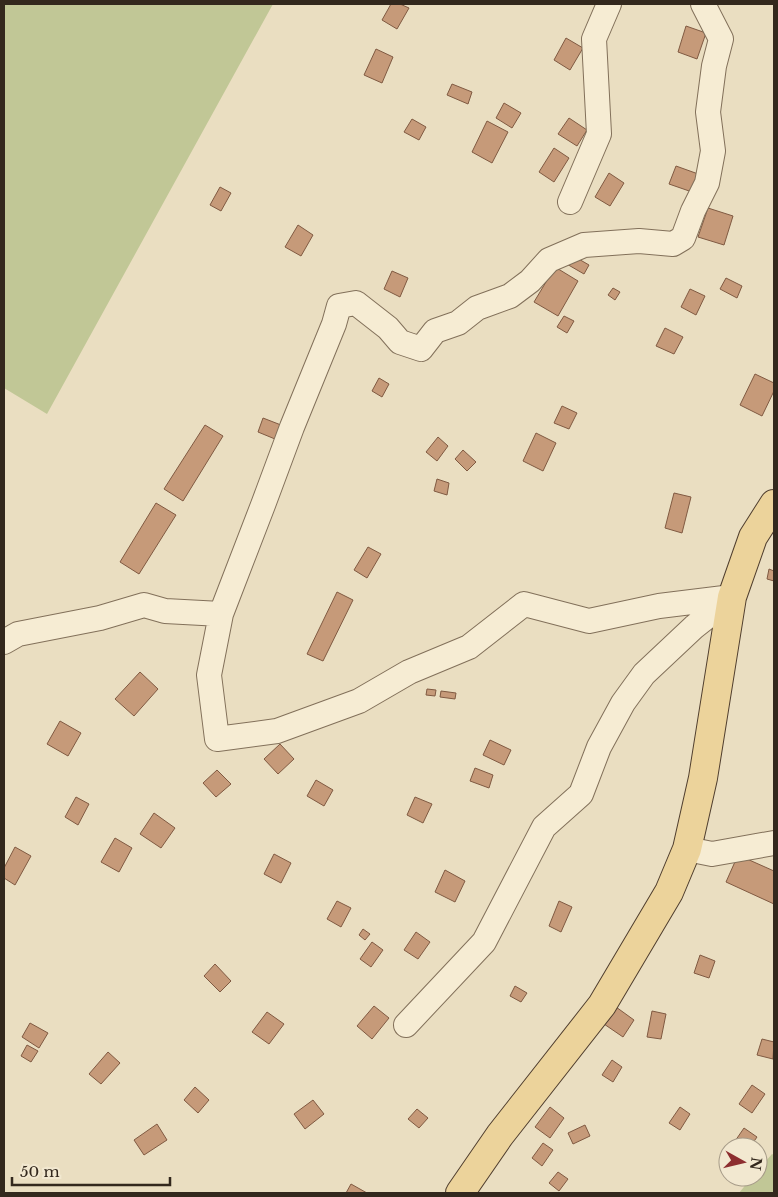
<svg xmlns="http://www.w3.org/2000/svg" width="778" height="1197" viewBox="0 0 778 1197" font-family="'Libre Baskerville',serif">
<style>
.green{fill:#c1c796}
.building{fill:#c69a79;stroke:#805a42}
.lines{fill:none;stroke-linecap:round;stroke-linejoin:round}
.minor-casing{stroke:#82705a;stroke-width:26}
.major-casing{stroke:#503e2e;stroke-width:30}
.minor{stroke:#f6ecd3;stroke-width:24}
.major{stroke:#ecd39b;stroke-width:28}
</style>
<rect width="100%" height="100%" fill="#eadec1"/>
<path class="green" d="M4,4H273L47,414L4,388Z
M772,1154L774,1155V1193H739L752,1177H758V1170Z"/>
<path class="building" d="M391,4H400L409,8L397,29L382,20Z
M686,26L706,33L697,59L678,52Z
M566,38L583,48L570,70L554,60Z
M376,49L393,57L382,83L364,75Z
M452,84L472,92L468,104L447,95Z
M504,103L521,113L512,128L496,118Z
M569,118L587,130L577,146L558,134Z
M412,119L426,127L419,140L404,132Z
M487,121L508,132L492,163L472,152Z
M554,148L569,158L554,182L539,172Z
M676,166L701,175L695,193L669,184Z
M609,173L624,183L610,206L595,197Z
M220,187L231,193L221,211L210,205Z
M708,208L733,216L724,245L698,237Z
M298,225L313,235L301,256L285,247Z
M570,254L589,265L584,274L565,263Z
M555,267L578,281L558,316L534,302Z
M392,271L408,278L400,297L384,289Z
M726,278L742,286L737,298L720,289Z
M613,288L620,292L615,300L608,295Z
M690,289L705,296L696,315L681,307Z
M564,316L574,321L567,333L557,327Z
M665,328L683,337L674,354L656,346Z
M755,374L774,383V391L762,416L740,405Z
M379,378L389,384L382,397L372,391Z
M562,406L577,413L569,429L554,423Z
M263,418L281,425L275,439L258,432Z
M205,425L223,436L183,501L164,489Z
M536,433L556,443L543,471L523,461Z
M438,437L448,446L437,461L426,452Z
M463,450L476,462L467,471L455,459Z
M437,479L449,483L447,495L434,491Z
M674,493L691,497L682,533L665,528Z
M156,503L176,515L139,574L120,562Z
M368,547L381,554L367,578L354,570Z
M769,569L774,571V581L767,579Z
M337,592L353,600L323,661L307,654Z
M140,672L158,689L134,716L115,699Z
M427,689L436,690L435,696L426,695Z
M441,691L456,693L455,699L440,697Z
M60,721L81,733L68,756L47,744Z
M490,740L511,750L504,765L483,755Z
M280,744L294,759L278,774L264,759Z
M475,768L493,775L489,788L470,781Z
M217,770L231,784L216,797L203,783Z
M316,780L333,790L324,806L307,796Z
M76,797L89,804L78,825L65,817Z
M415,797L432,804L423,823L407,815Z
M154,813L175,828L161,848L140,834Z
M115,838L132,848L119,872L101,862Z
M15,847L31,856L15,885L4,878V868Z
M274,854L291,863L281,883L264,874Z
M738,855L774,871V904L726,882Z
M445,870L465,881L455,902L435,892Z
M337,901L351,908L341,927L327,919Z
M559,901L572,907L561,932L549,926Z
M363,929L370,934L365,940L359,935Z
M416,932L430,942L418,959L404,950Z
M372,942L383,950L371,967L360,959Z
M700,955L715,961L709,978L694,973Z
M215,964L231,981L220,992L204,976Z
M515,986L527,993L521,1002L510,996Z
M374,1006L389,1018L372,1039L357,1026Z
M616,1007L634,1020L623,1037L604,1024Z
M652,1011L666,1014L661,1039L647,1037Z
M267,1012L284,1024L269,1044L252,1032Z
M30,1023L48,1033L39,1048L22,1037Z
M762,1039L774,1042L773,1059L757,1055Z
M27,1045L38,1051L31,1062L21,1056Z
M108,1052L120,1063L101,1084L89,1074Z
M612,1060L622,1067L613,1082L602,1075Z
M752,1085L765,1094L752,1113L739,1104Z
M195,1087L209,1100L198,1113L184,1100Z
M313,1100L324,1114L305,1129L294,1114Z
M550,1107L564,1118L550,1138L535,1127Z
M680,1107L690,1114L680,1130L669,1123Z
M417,1109L428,1118L419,1128L408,1119Z
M157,1124L167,1140L144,1155L134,1140Z
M585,1125L590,1136L573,1144L568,1133Z
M744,1128L757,1137L750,1147H737L733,1144Z
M543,1143L553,1150L542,1166L532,1158Z
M558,1172L568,1179L559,1191L549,1183Z
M351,1184L367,1193H346Z"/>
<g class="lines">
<defs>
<path id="minor" d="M703,4L721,39L714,66L708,112L713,151L707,183L693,211L683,238L673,244L639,241L584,245L549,260L530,281L510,296L477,308L458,323L435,331L421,349L400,342L388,328L356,303L339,306L334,324L292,427L263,505L221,614L209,675L217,739L277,731L359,701L409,672L469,647L524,604L589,621L659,606L732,597
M570,202L599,134L594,39L609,4
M4,642L18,634L100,618L144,605L165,611L221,614
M687,849L712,854L774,843
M406,1025L484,942L544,827L581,794L599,747L623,703L644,674L694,627L732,597"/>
<path id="major" d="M460,1193L500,1135L602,1005L669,892L687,849L703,778L732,597L753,537L774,504"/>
</defs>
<use href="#minor" class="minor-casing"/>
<use href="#major" class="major-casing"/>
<use href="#minor" class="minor"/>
<use href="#major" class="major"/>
</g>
<rect width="778" height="1197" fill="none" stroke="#33281d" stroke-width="10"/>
<g transform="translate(743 1162) rotate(98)"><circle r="24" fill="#f2e8d0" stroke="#a69b88"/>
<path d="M0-4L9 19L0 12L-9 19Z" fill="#8d2e2f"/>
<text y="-8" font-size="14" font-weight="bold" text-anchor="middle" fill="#33281d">N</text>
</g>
<path d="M12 1177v8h158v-8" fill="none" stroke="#33281d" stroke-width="2.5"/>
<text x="20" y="1177" font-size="15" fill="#33281d" stroke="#f2e8d0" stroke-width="4" paint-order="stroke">50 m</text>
</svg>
